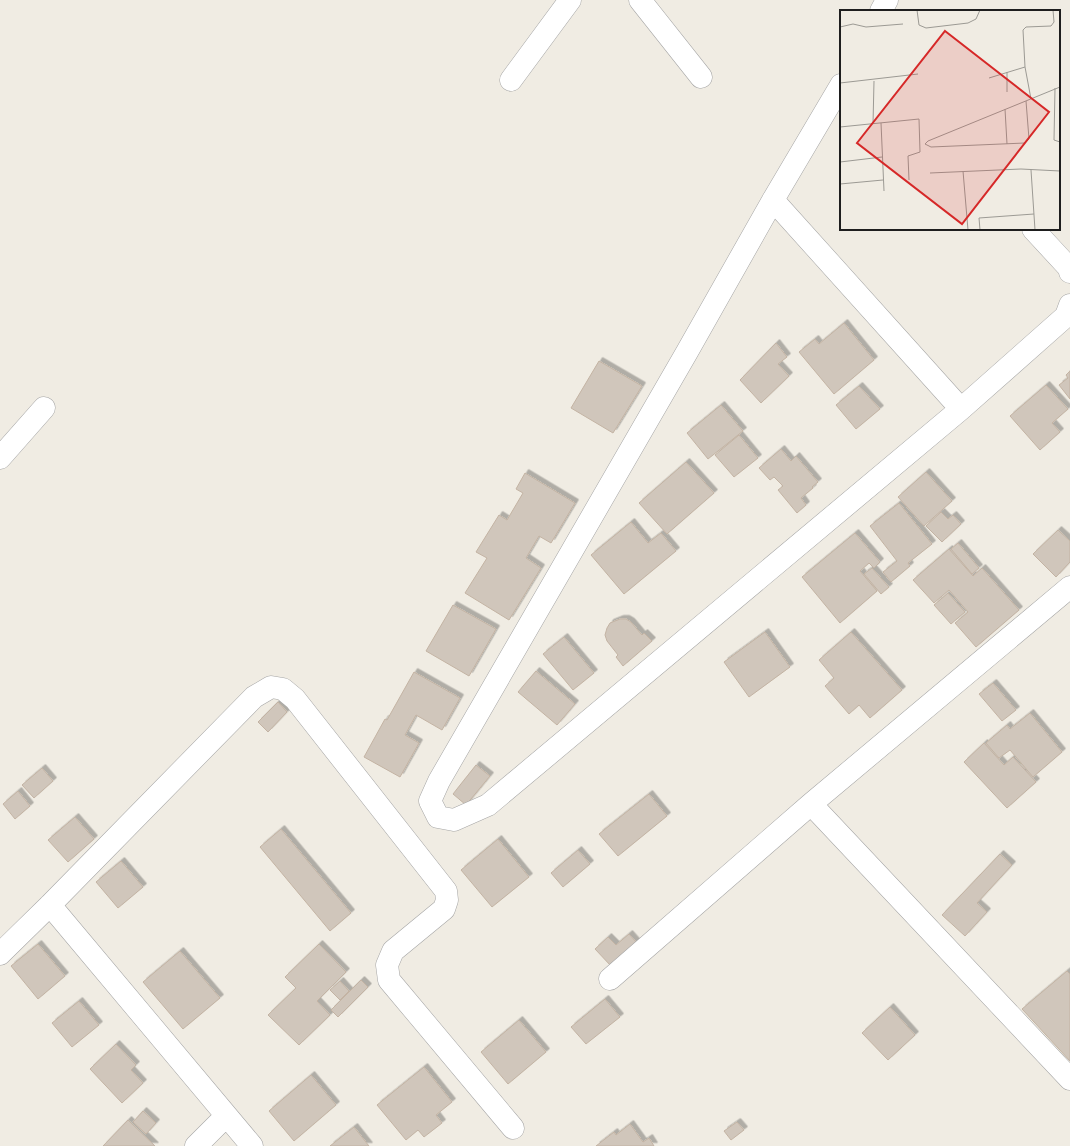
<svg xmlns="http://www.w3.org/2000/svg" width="1070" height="1146" viewBox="0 0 1070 1146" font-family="Jost,sans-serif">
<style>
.building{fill:#d0c6bb;stroke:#c3b3a3;filter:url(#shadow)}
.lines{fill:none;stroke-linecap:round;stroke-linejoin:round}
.street-casing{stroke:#a5a5a5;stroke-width:23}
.street{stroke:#fff;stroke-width:22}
.inset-road{fill:none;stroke:#9c9a94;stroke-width:1}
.view{fill:#d62828;fill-opacity:0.15;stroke:#d62828;stroke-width:2}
.inset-edge{fill:none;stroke:#1e1e1e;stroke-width:2}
</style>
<defs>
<filter id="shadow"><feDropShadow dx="3.5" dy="-3.5" stdDeviation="0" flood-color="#0004"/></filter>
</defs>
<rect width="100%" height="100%" fill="#f0ece3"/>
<path class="building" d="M844,323L874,360L834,394L799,352L815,339L819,344Z
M776,343L787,357L778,364L789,376L761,403L740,380Z
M599,361L642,386L613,433L571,408Z
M1070,371V399L1059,385L1068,378L1066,375Z
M1046,385L1068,409L1052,423L1060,432L1040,450L1010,416Z
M859,386L880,409L856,429L836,405Z
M721,405L743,431L708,459L687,433Z
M739,435L758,458L734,477L715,455Z
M781,449L791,461L796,456L818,482L812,487L813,488L801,498L806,505L797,513L778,490L783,486L774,477L770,480L759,468Z
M686,462L714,493L667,534L639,503Z
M926,472L952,501L924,526L898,497Z
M525,473L575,503L551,543L539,536L526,558L541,568L509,620L465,593L487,558L476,552L499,515L507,520L523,493L516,489Z
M899,503L932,544L908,563L910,566L891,582L883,572L897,561L870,526Z
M941,512L948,519L953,515L961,524L942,542L926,526Z
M631,522L648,543L661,533L676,551L624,594L591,555Z
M1058,530L1070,541V562L1056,577L1033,554Z
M855,533L880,562L874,568L869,563L860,571L877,591L840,623L802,577Z
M958,543L979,568L972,574L951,549Z
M949,549L973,576L982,568L1019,610L976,647L955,623L968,612L949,590L934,603L913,580Z
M872,568L889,587L881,594L864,574Z
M948,593L965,612L951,624L934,605Z
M453,605L496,629L469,676L426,651Z
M620,619H626L631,622L642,635L644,633L652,641L623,666L616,657L618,655L607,641L605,635L607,628L610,623Z
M765,632L790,667L749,697L724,662Z
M851,632L902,690L870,718L859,705L849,714L825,686L834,678L819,660Z
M564,637L594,673L573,690L543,654Z
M536,671L575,704L557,725L518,692Z
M414,672L460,698L442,730L416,715L405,735L419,743L400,777L364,757L385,719L387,720Z
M993,683L1016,710L1002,721L979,694Z
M278,702L287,712L268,732L258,722Z
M1030,713L1062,752L1033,777L1010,750L999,758L986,743L1007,725L1010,729Z
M984,743L1004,765L1013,757L1036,782L1007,808L964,762Z
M476,765L490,776L466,805L453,794Z
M42,768L53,781L34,798L22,785Z
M18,791L30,806L15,819L3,804Z
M649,794L667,816L618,856L599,834Z
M75,817L94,839L68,862L48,840Z
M281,829L351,913L330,931L260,847Z
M498,839L529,877L492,907L461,870Z
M578,850L590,864L563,887L551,873Z
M1000,854L1012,865L977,903L987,912L965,936L942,915Z
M121,861L143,887L118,908L96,882Z
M629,934L637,943L611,966L595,949L608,937L616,945Z
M38,944L65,976L38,999L11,966Z
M319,944L346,972L317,1001L330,1015L299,1045L268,1015L296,988L285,977Z
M180,951L220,998L183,1029L143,982Z
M1067,971L1070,974V1061L1022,1009Z
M361,980L368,987L338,1017L331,1010Z
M340,981L349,991L340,1000L330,990Z
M605,999L620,1017L586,1044L571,1027Z
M79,1001L99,1025L72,1047L52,1023Z
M890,1007L915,1035L888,1060L862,1033Z
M519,1020L546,1052L508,1084L481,1052Z
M116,1044L136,1065L131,1070L143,1083L122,1103L90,1069Z
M424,1067L452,1102L436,1115L442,1123L424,1137L418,1130L406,1140L377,1105Z
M311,1075L336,1105L294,1141L269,1111Z
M143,1111L156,1123L146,1134L133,1122Z
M128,1120L155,1146H103Z
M737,1122L744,1130L731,1140L724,1131Z
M630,1124L643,1142L649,1138L654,1146H596L614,1132L616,1135Z
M354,1127L369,1146H330Z"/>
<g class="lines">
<defs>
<path id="street" d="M640,0L701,77
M881,11L887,0
M511,80L570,0
M841,85L773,200L687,352L439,781L430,801L438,817L454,820L488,805L961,409L1066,316L1070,305
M773,200L961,409
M1033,229L1069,268L1070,272
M0,458L44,408
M811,804L1070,1079
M50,905L252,1146
M0,954L50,905L254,697L271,687L283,689L295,699L446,891L447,900L444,909L393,951L387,965L389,980L513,1128
M610,979L811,804L1070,587
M196,1146L226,1116"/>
</defs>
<use href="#street" class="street-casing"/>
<use href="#street" class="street"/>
</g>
<g transform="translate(840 10)">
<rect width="220" height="220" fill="#f0ece3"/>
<path class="inset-road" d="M77,0L79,15L86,18L128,13L136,9L140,0M0,17L13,14L26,17L63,14M167,62V82M149,68L185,57M0,73L78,64M215,78L214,130L220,132M191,89L185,57L183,20L186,17L211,16L214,12L213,0M186,91L189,129L185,133L91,137L85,134L88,131L220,77M165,99L167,134M41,113L44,181M33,114L34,71M0,117L79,109L80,142L68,146L69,170M0,152L42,147M191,160L195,220M123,161L128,220M90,163L181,159L220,161M0,174L43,170M140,220L139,208L194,204"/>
<path class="view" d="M105,21L209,102L122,214L17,133Z"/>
<rect width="220" height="220" class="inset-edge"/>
</g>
</svg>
